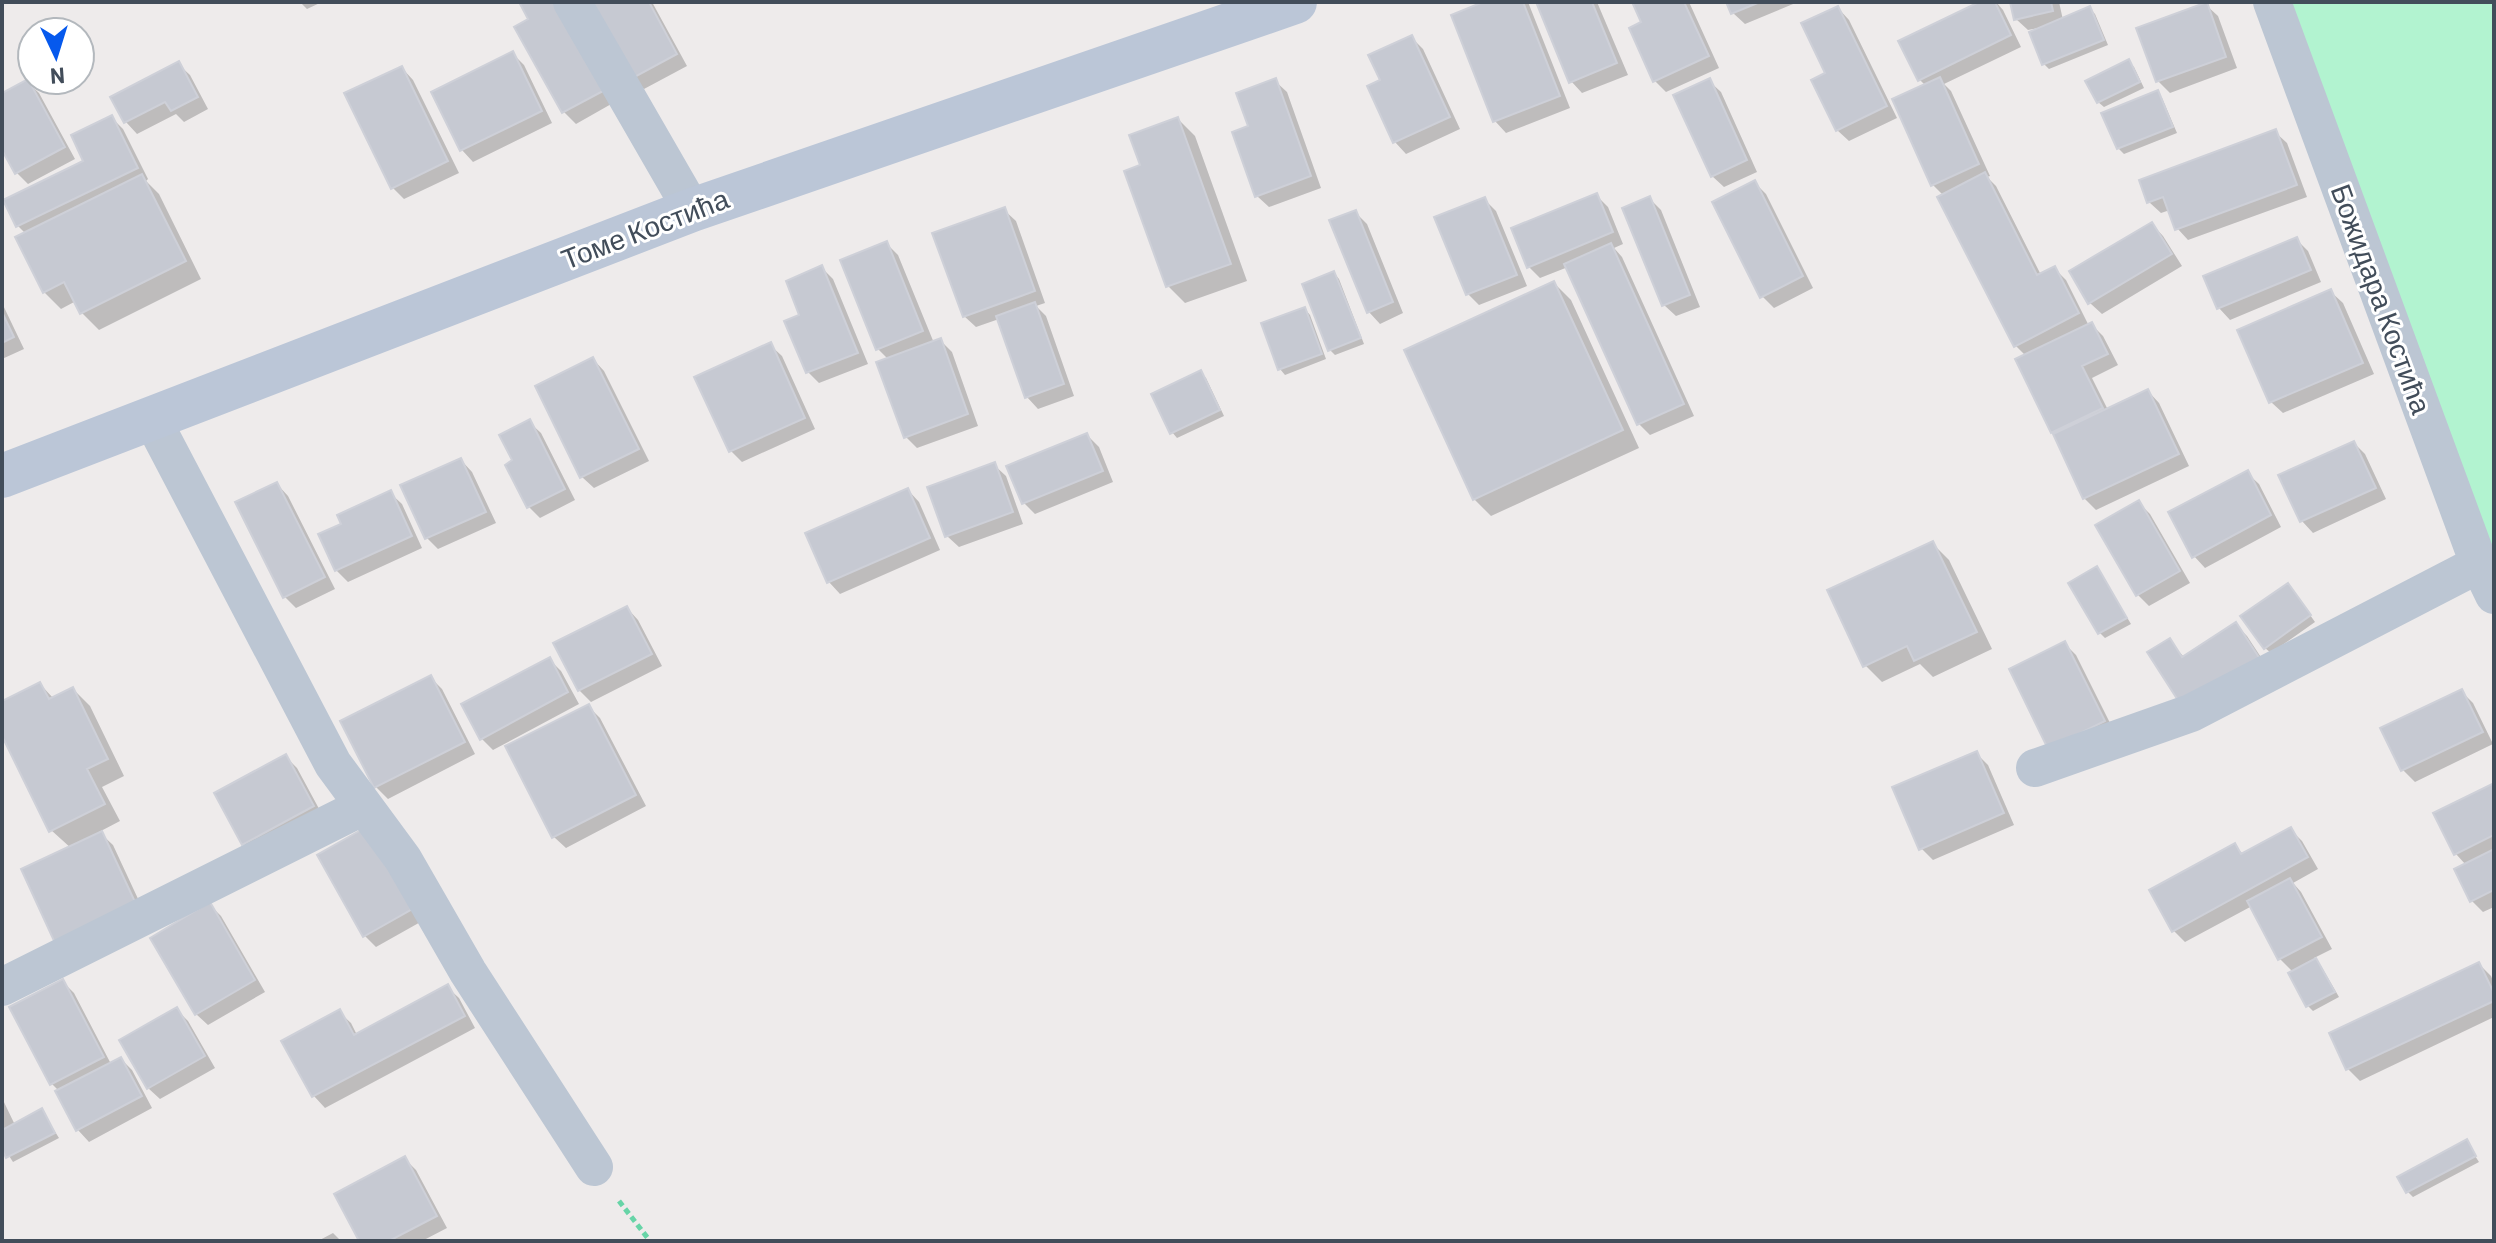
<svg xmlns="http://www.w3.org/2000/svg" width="2496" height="1243" viewBox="0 0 2496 1243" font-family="Barlow,sans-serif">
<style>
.green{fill:#b2f3d0}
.shadow{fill:#0003}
.building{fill:#c6c9d2;stroke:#ced0d8;stroke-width:2}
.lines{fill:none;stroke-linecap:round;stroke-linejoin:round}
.path{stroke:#67d4a7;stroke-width:5;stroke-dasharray:6 4;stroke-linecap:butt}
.street{stroke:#bcc6d3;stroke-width:38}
.secondary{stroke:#bbc6d7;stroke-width:44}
.labels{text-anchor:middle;stroke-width:6;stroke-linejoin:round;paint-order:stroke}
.street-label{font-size:28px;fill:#424d5a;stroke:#fff}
</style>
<rect width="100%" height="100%" fill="#eeebeb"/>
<path class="green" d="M2288,2H2494V596Z"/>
<path class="shadow" d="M300,2H322L307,9Z
M521,2L613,103L576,124L564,112L517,27L531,19Z
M592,2H652L687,66L644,89L633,78Z
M1488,2H1528L1570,108L1506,133L1495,121Z
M1538,2H1597L1628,75L1582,93L1571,81Z
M1634,2H1689L1719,68L1666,92L1654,80L1644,23Z
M1728,2H1798L1745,24L1733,13Z
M1984,2H1996L2003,10L2021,47L1944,84L1951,91L1990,176L1987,177L1996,186L2041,275L2054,268L2066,280L2089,326L2092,325L2103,336L2118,365L2092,378L2108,410L2148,391L2159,403L2189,466L2096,510L2084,498L2017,360L2026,356L2015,345L1944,196L1933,185L1926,86L1919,79Z
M2012,2H2059L2063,20L2090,9L2095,14L2108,45L2049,69L2044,64L2038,28L2028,30L2016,19Z
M2206,5L2218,16L2237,68L2170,93L2158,81Z
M1838,8L1849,20L1897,118L1849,141L1837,130Z
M1411,37L1423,49L1460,129L1406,154L1395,142L1369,87L1382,81Z
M513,54L524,65L552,123L473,162L462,150L434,93Z
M2129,62L2134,67L2144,88L2104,107L2098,102Z
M178,64L190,75L208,109L184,122L176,114L137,134L126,122Z
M402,68L413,80L459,173L404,199L393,188Z
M1275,81L1287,92L1321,188L1269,207L1257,196Z
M1709,81L1721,92L1757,172L1724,187L1712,176Z
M27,82L39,93L75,159L28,184L17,173L2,146V95Z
M2157,92L2162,98L2177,133L2124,154L2118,148Z
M112,118L123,129L148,179L146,181L159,194L201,279L99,330L82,313L76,301L61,309L44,292L26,234L18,226L86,162Z
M1178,119L1195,136L1247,281L1185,303L1168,286L1143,166Z
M2275,132L2287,143L2307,197L2188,240L2177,228L2170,210L2161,213L2149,202Z
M1755,183L1766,194L1813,288L1774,308L1762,296Z
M1596,195L1608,207L1623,244L1614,248L1622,257L1694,416L1650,435L1639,424L1568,267L1540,278L1529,267Z
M1484,199L1496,211L1527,286L1479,305L1468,294Z
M1650,199L1661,210L1700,307L1676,316L1664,305Z
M1004,210L1016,221L1045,303L1036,306L1046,316L1074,396L1038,409L1027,397L999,319L976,327L964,316Z
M1355,212L1367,224L1403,313L1380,324L1369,312Z
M2152,224L2163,236L2182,266L2102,314L2090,303L2071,272Z
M2296,239L2308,251L2321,282L2230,320L2219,308L2206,277Z
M886,243L898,255L934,343L940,340L952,352L978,426L917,448L906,437L888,359L878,349Z
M822,268L833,279L868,364L819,383L808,372L802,316Z
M1334,273L1339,279L1364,344L1335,355L1330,350Z
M1554,283L1571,300L1639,448L1491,516L1474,499Z
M2331,292L2343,303L2374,374L2283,413L2271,402Z
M2,303L24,349L2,359Z
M1305,309L1310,315L1326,359L1285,375L1280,369Z
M770,345L782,356L815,429L742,462L730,450Z
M593,359L604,371L649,461L594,488L582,477Z
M1201,373L1206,378L1224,416L1177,438L1172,432Z
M529,422L541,433L575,500L540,518L529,507L515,461Z
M1087,435L1099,447L1113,482L1035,514L1023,502Z
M2354,443L2365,454L2386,499L2313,533L2302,521Z
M461,460L472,472L496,523L438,549L427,538Z
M994,465L1006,476L1023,524L959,547L947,536Z
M2247,473L2259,484L2281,527L2205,568L2194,556Z
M277,484L288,496L335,589L296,608L285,597Z
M908,490L919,502L940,550L840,594L829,582Z
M390,493L402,504L422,548L348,582L336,570L343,525Z
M2139,503L2150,514L2190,583L2149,606L2138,595Z
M1932,543L1949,560L1992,649L1933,677L1920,664L1882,682L1865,665Z
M2097,568L2131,624L2105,638L2100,633Z
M2293,591L2315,622L2271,653L2265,648Z
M627,608L638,620L662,666L591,702L579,690Z
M2236,625L2247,636L2270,671L2196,718L2169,641L2185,658Z
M2065,644L2076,655L2115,733L2062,759Z
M549,659L561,671L579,704L493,750L481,738Z
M431,678L442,689L475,754L388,799L376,787L343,722Z
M40,684L54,699L73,689L90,706L124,776L102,787L120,821L99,832L113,845L146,916L51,830L2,731V703Z
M2462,692L2473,703L2493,744L2415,782L2403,770L2383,729Z
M588,706L600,718L646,806L566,848L554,837Z
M1976,753L1988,765L2014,825L1933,860L1921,848Z
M285,756L297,768L324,818L255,855L244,844L216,794Z
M2494,785V907L2483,912L2472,901L2466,865L2456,854Z
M2290,829L2302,841L2318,869L2293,883L2301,892L2332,949L2314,958L2321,966L2339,997L2313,1011L2308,1006L2294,973L2280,959L2252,906L2185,942L2174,931L2234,845L2244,855Z
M379,840L424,920L376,947L365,936Z
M210,905L221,916L265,992L208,1025L196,1014Z
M2479,964L2491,976L2494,983V1017L2360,1081L2348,1069L2332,1034Z
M63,982L74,993L111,1064L121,1059L132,1070L152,1108L89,1142L78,1130L59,1091L51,1083Z
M447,987L459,998L475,1028L325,1108L314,1096L339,1012L351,1023L357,1035Z
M177,1010L188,1021L215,1068L160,1099L148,1088Z
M2,1098L15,1125L42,1111L59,1138L13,1162L2,1145Z
M2466,1142L2479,1162L2413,1197L2407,1191Z
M404,1158L416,1170L447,1228L422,1241H361Z
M333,1233L341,1241H318Z"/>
<path class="building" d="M519,2H554L603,91L562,113L514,27L528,19Z
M590,2H649L677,54L631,79Z
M1483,2H1523L1560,96L1493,122L1451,15Z
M1536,2H1592L1617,63L1569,83Z
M1632,2H1684L1709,56L1653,82L1629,28L1641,22Z
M1726,2H1760L1731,14Z
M1979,2H1995L2011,35L1918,81L1898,41Z
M2010,2H2051L2053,11L2014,20Z
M2207,2L2226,57L2156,82L2136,28Z
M1838,6L1887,106L1836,131L1811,80L1825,73L1801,23Z
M2090,6L2104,40L2042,65L2029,32Z
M1412,35L1450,117L1393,143L1367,86L1380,80L1368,55Z
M513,51L542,111L460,151L431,92Z
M2129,59L2140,82L2097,103L2085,81Z
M179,61L198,97L171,111L165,102L124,123L110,97Z
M402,66L448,161L391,189L344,93Z
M1940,77L1979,164L1931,186L1892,99Z
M1276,78L1311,176L1255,197L1232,132L1248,126L1236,93Z
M1710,78L1747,160L1711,177L1673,95Z
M28,79L65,147L15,174L2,150V93Z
M2158,90L2173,127L2117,149L2101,113Z
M112,115L138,168L16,227L3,200L83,161L71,135Z
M1178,117L1231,264L1166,287L1124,171L1140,165L1129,135Z
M2276,129L2297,185L2175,230L2163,197L2147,203L2139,180Z
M1985,172L2037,275L2055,266L2079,313L2014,347L1937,197Z
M142,174L186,261L80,314L64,282L43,293L15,237Z
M1755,180L1803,276L1760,298L1712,202Z
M1597,193L1613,232L1527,268L1511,228Z
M1650,196L1690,295L1662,306L1622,208Z
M1485,197L1517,275L1466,295L1434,217Z
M1005,207L1035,291L963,317L932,233Z
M1356,210L1393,302L1367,313L1329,220Z
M2152,222L2172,254L2088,304L2069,271Z
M2297,237L2311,270L2217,309L2203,276Z
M887,241L923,331L876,350L840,260Z
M1611,243L1684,404L1637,425L1564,264Z
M822,265L858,353L806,373L784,321L799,315L786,281Z
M1334,271L1361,338L1328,351L1302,284Z
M1554,281L1623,430L1473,500L1404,350Z
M2331,289L2363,363L2269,403L2237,330Z
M1035,302L1064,384L1025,398L996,316Z
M1305,307L1322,354L1278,370L1261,323Z
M2,312L14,337L2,343Z
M2092,322L2108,354L2082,366L2103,408L2051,433L2015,359Z
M941,338L968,414L904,438L876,362Z
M771,342L805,418L729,452L694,377Z
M593,357L639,449L580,478L535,386Z
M1201,370L1220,410L1170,434L1151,394Z
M2148,389L2179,454L2083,499L2053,434Z
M530,419L565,489L527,508L505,465L512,460L499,435Z
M1087,433L1103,471L1022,504L1006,466Z
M2354,441L2376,488L2300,522L2278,475Z
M461,458L486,512L425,539L400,485Z
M995,462L1013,512L945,537L927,487Z
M2248,470L2271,515L2192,558L2168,512Z
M277,482L325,577L283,598L235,502Z
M908,488L930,538L827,583L805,533Z
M391,490L412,536L335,571L318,534L341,524L337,515Z
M2139,500L2180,571L2136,596L2095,525Z
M1933,541L1977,632L1914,661L1907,646L1863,667L1827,590Z
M2097,566L2127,618L2098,634L2068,583Z
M2288,583L2311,615L2264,649L2240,616Z
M627,606L652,654L578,691L553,643Z
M2236,622L2260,659L2183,708L2147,652L2170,638L2182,657Z
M2065,641L2105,721L2048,749L2009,669Z
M550,657L568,692L480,740L461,704Z
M431,675L465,742L374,788L340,721Z
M40,682L49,699L73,687L108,759L87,769L105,804L49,832L2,736V701Z
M2462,689L2483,732L2401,771L2380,728Z
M589,704L636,795L552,838L505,746Z
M1977,751L2004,813L1919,850L1892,787Z
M286,754L314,806L242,845L214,793Z
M2494,783V835L2454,855L2433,813Z
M368,826L414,908L363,937L317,855Z
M2291,827L2308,857L2172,932L2149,890L2235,843L2241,854Z
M102,831L136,904L55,943L21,869Z
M2494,849V890L2470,902L2454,869Z
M2290,878L2322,937L2278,960L2247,901Z
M210,902L255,980L195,1015L150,938Z
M2316,958L2335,992L2306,1007L2288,973Z
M2479,962L2494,993V1001L2346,1070L2329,1033Z
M63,979L104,1057L50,1085L9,1007Z
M448,984L465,1016L312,1097L281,1041L340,1009L354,1035Z
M177,1007L205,1056L147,1089L119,1040Z
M121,1057L142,1096L76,1131L55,1091Z
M42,1108L55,1133L6,1158L2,1149V1130Z
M2467,1139L2476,1156L2406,1193L2397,1177Z
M405,1156L437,1216L389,1241H359L334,1194Z"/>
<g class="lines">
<path class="path" d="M619,1201L650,1241"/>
<path class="street" d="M572,2L692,210
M2272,2L2479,564L2494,595
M152,419L333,764L403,859L468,972L594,1167
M2035,768L2191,713L2479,564
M2,987L364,806"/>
<path class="secondary" d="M2,476L692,210L1295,2"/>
</g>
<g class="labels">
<g class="street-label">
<text transform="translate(645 229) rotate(-21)" y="10">Томе Костића</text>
<text transform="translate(2381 299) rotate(70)" y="10">Божидара Костића</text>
</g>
</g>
<rect width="2496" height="1243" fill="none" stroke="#424d5a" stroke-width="8"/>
<g transform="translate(56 56) rotate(176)"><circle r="38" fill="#ffffff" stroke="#b3b8bd" stroke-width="2"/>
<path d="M0-6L14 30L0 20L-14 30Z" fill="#0659ed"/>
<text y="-12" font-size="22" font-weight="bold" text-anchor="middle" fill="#424d5a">N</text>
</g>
</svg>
